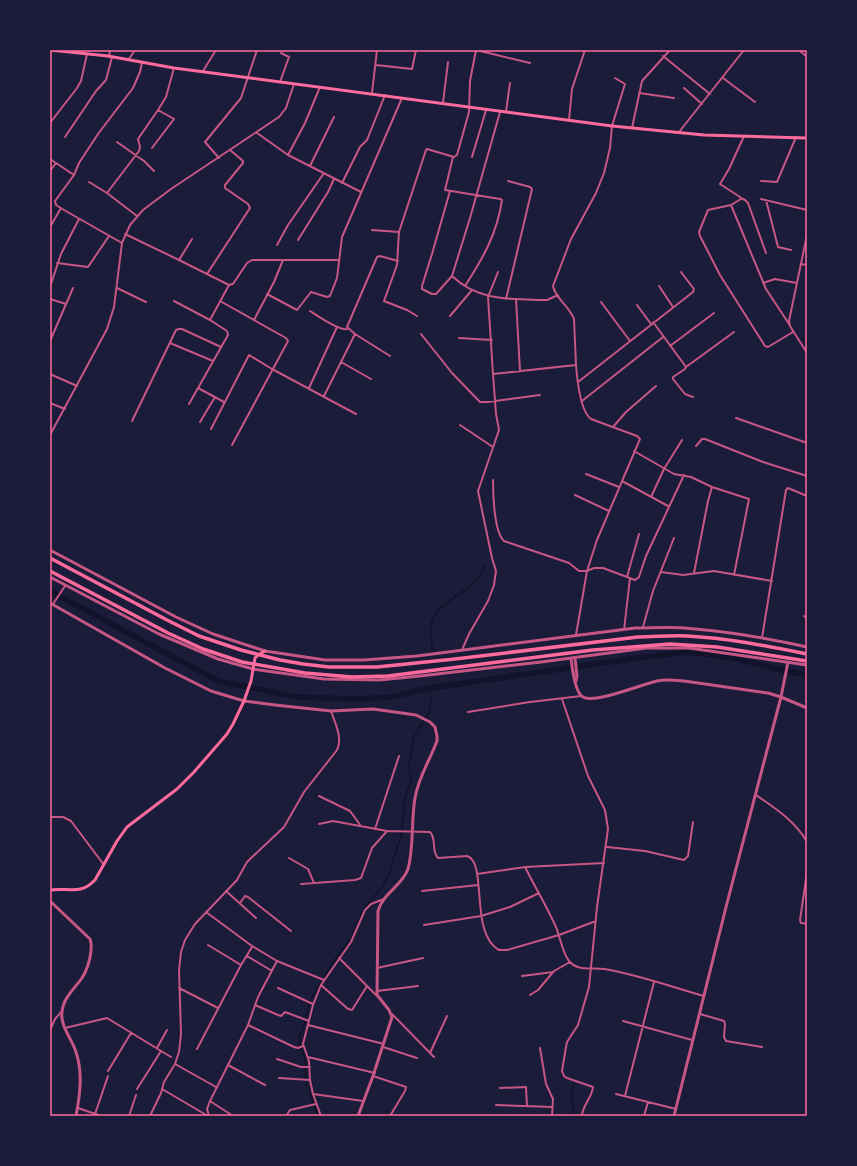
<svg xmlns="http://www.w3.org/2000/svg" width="857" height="1166" viewBox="0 0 857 1166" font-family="'IBM Plex Serif',serif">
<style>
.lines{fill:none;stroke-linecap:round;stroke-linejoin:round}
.stream{stroke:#12122b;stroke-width:1.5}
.canal{stroke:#12122b;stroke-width:5.5}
.minor{stroke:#c65784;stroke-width:2}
.tertiary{stroke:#c65784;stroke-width:3}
.secondary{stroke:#ff6b9d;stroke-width:3}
.trunk{stroke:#ff6b9d;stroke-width:3.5}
.neatline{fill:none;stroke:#ff6b9d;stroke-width:1.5}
</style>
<rect width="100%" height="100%" fill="#1b1b3a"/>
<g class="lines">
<path class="stream" d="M432,652C433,644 430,637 430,630C433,600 468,596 482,573C483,571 484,567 485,564
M573,1084L572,1099L574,1116
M318,1116L306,1082L305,1059L299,1042L300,1035L304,1025L309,1003L314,994L329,968L350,939L363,910L382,887L389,873L401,836L405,798L411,779L409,768L413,739L430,710L431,697"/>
<path class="canal" d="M50,591L218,681L298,697L359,699L391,697L424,689L630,659L689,652L733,658L773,668L807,675"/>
<path class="minor" d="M268,50H272
M476,50L530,63
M722,50H724
M799,50L807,57
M663,56L710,94
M109,57L110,50
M129,59L135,50
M376,65L412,69L416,50
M203,71L216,50
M723,78L755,102
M280,82L289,57L281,53
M684,88L702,104
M372,93L377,50
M639,93L674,98
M443,103L448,62
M500,112L470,218L452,276C477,300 507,299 540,300H547L558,295
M506,112L510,83
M569,120L572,89L585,50
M50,123L77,88L81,81L87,54
M632,128L642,81L670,50
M679,132L744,50
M257,133L288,155L361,192
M744,136L729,169L720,184L740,197L741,199L731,205L708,210L699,232L700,236L720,275L765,346L768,347L793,332
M65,137L96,91L106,80L112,57
M117,142L144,161L154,171
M152,148L174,119L158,110
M288,155L305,123L320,87
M453,157L445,190L500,199L502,200C497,234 483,258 465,286
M472,157L486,110
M219,158L205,142L241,98L257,50
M50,159L74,175
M310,166L334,117
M50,171L56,163
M761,181L777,182L796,137
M89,182L107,193L137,216
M342,183L360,147L367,140L385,95
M450,191L432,254L422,286V289L432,294H436L452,276
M107,193L139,151L140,147L138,139L158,110L166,97L174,68
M741,198L745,200L748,203L766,253
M761,199L807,210
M766,200L778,247L791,250
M731,205L766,289L789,324
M50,227L61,208
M372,230L399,232
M125,234L179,260L229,285L233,284L247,263L252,260H339
M807,235L789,321L790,326L807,353
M298,240L328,192L334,179
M122,243L64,210L56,205L55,201L74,175L79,163L98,134L133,88L140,72L142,62
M277,245L288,225L324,173
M179,260L192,239
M57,263L88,267L109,236
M801,264L807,265
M207,274L250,208L248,204L225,188V185L243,163V161L230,150
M763,283L775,279L797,283
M659,286L673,307
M50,287L61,254L79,219
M117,288L146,302
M267,294L297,310L311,292L327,297L330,296L337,278L342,237L402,98
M50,299L66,304
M506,299L532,189L530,187L508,181
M516,299L520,371
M174,301L210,320
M220,301L286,338L288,341L232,445
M601,302L630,341
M637,305L651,324
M310,311C318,316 339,331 347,329
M417,316L407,310L384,301L397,265L399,232L426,150L427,149L454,157L457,155L469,112L470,81L476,50
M450,316L472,290
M254,320L274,282L283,260
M653,322L686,367L685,369L673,377V379L685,394L693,397
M421,334L452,373L480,402H488L540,395
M459,338L492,340
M50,341L73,288
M170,343L213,361
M670,346L714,313
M390,356L355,334L347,327L377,257L380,256L398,261
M341,362L371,379
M576,365C577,378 580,411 591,419L637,436L640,439L597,540L587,571L576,635
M686,367L734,332
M50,374L77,386
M493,374L576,365L574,319C570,307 555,298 553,286L571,239L596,193L604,173L610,148L612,126L625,84L615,78
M578,382L693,292L694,289L681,272
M198,388L224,402
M309,388L337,327
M324,396L355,334
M582,401L663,337
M50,403L65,409
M189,404L228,335L227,331L210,320L229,285
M736,418L807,443
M132,421L176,330L179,329H182L221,347
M200,422L215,397
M460,425L493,447
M613,427L626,412L656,386
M211,429L249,355L272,369L356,414
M50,435L107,329L114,307L122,243L130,225L143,210L171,189L279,117L286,108L294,84
M696,446L702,439H705L763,462L807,476
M634,451L674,474L691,477L712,487L749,499L734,575
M586,474L619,487
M493,480C493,494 494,532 504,541L569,563L579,571H587L594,568H603L635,580L639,577L646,556L684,475
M622,481L668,506
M575,495L609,511
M651,497L664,469L682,440
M661,572L683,575L714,571L772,581
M694,573L708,501L712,487
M627,577L639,534
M53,604L65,586
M804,616L807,618
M643,627L653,591L674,538
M624,630L630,578
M762,638L786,490L788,488L807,496
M462,650L469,634L488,601L494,585L496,571L492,558L478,491L499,430L496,414L493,374L488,297L498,272
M562,699L588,776L605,810L608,829L597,907L589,987L578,1025L567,1042L566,1047L562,1071L564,1076L567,1078L593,1087C592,1098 582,1106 582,1116
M468,712L530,702L581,696
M756,795C775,808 795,821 807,842
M319,796L350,811L361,826
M50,817H63L71,821L104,865
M319,824L333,821L387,831L430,832C437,839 431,851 438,858L467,856C488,862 469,934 499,950H507L559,935L596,921
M375,829L399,756
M607,847L645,851L684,860L688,856L693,822
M289,858L308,869L314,883
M525,867C535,887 547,907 556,927C560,937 563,954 569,961C578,972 592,967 604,969C636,974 672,987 704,996
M807,872L800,920L801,923L807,924
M477,874L525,867L604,863
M301,884L355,880L361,878L372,848L387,831
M226,891L256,918
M422,891L478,885
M240,903L245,896L248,897L291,931
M206,912L252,946L277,961L324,980
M424,925L481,916L510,907L539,893
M208,945L241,965
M247,956L272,971
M339,958L376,995
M377,968L423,958
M522,976L553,972
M321,985L348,1009L352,1010L367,986
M179,988L218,1008
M278,988L313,1004
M377,991L418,986
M530,995L538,990L554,971L570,962
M255,1005L278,1015L281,1016L285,1012L309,1021
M392,1014L434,1057
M700,1014L724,1021L725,1024L724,1037L726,1041L762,1047
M623,1021L692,1040
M248,1025L294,1047L298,1048L303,1046
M308,1025L384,1044
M65,1028L107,1018L171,1057
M50,1030L55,1019L62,1011
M383,1047L417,1058
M157,1048L167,1030
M540,1048L546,1084L553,1099L552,1116
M197,1049L241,965L252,947
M430,1053L447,1016
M308,1057L375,1073
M277,1059L301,1067H310
M175,1064L216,1087
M228,1065L265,1085
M108,1071L131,1033
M373,1076L406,1087L405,1091L390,1116
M279,1078L310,1080
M500,1088L526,1087L527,1106
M137,1089L161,1051
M162,1089L208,1116
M313,1094L363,1101
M616,1094L676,1109
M625,1096L654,982
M210,1101L233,1116
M496,1105L553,1107
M78,1108L101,1116
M95,1114L108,1076
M129,1116L136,1095
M150,1116L161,1093L164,1082L175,1064L179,1052L181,1034L179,970L181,952L185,940L195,924L237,880L247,862L284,827L304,792L337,750C343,738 335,723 331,711
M209,1116L207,1109L210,1101L248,1025L258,997L277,961
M286,1116L290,1110L316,1104
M321,1116L313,1094L310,1080L309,1061L303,1044L313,1005L321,985L351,942L365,910L371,904L384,899
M644,1116L648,1102"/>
<path class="tertiary" d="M50,550L176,617L213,634L265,651L325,660H364L417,656L635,628C651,628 668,627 684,628C726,631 767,638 807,647
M50,577L159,634L218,659L253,669L324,679L379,680L420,676L541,662L646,648H689L807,665
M50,603L165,668L211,691L244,701L275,705L331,711L373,709L416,715L430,722L435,727L437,736V741C430,760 418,778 415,798C411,821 414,847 408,869C402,886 383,893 378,911L377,995L389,1010L392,1017L373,1076L358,1116
M571,658C572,667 575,693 583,697C595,704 642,684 657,681C672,678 690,682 705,684C726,687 747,690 768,693L781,697L807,708
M575,658L577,676L576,681
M50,901L90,939C92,944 91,947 91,951C90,960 87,970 82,978C75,988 63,998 62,1012C60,1026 72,1039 76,1052C83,1073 80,1095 76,1116
M674,1116L726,907L781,697L788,662"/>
<path class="secondary" d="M50,50L108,56L174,68L612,126L704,135L807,138
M50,890C68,887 80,896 95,880L117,841L127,827L177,789L194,772L227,734L233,724L244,701L251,681L255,658L258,655L265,651"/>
<path class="trunk" d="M50,558L167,620L199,636L241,650L280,660L303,664L329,667H377L455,659L638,637C654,637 671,635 687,636C728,638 767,646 807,654
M50,571L168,633L203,649L242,662L305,673L352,677L388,676L593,650L670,644L717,647L807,661"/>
</g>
<rect width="857" height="1166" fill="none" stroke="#1b1b3a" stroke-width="102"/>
<rect x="51" y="51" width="755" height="1064" class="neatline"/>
</svg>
